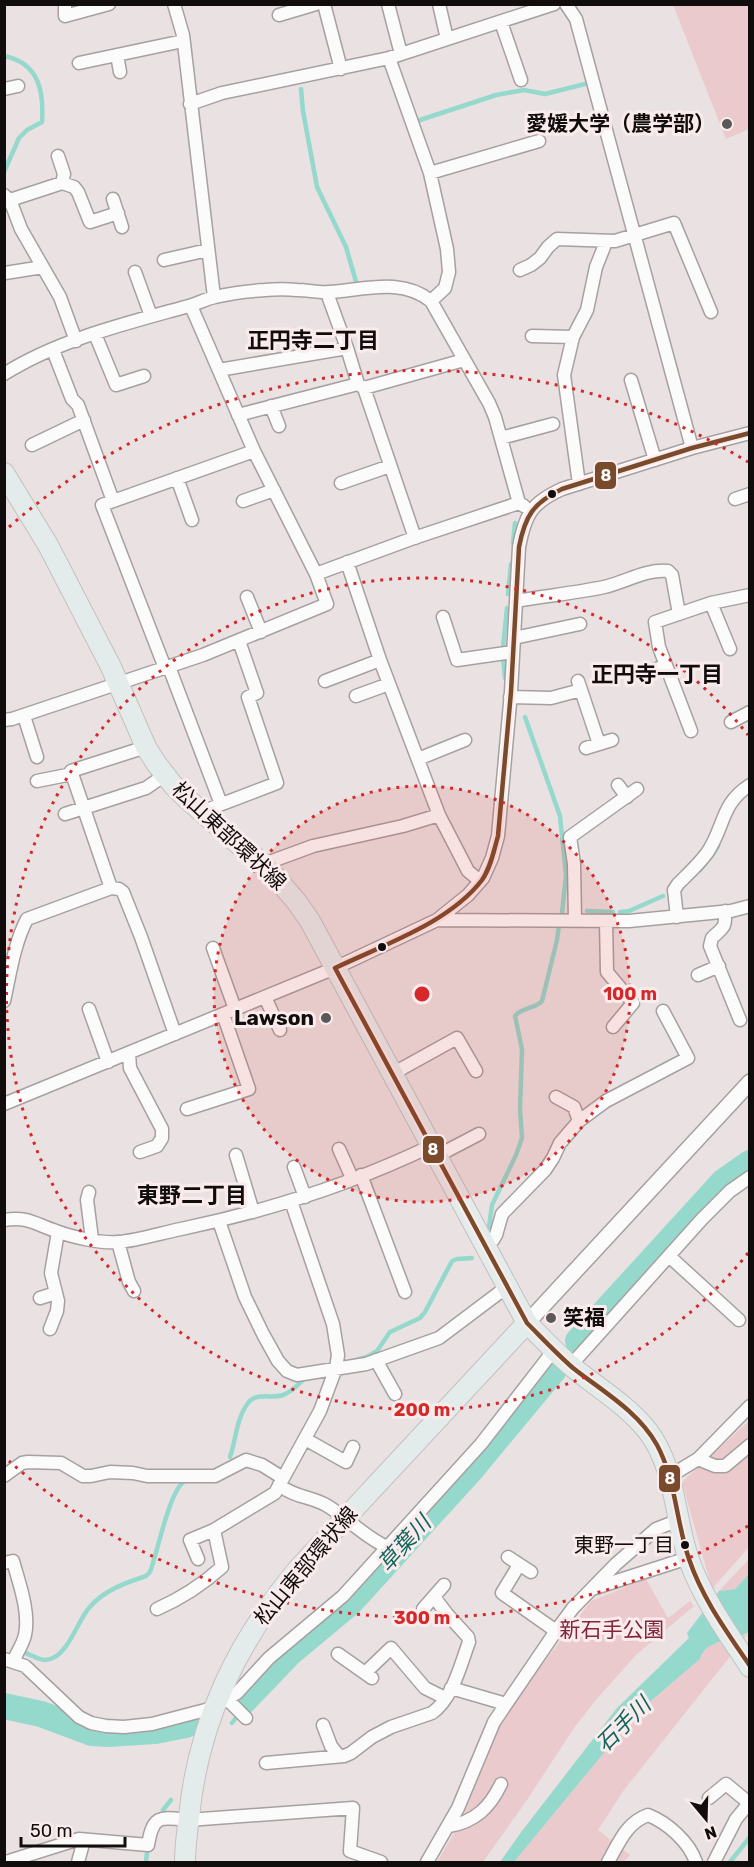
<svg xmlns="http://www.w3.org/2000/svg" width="754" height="1867" viewBox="0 0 754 1867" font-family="Rubik,'Noto Sans JP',sans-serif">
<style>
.green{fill:#ebcacd}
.water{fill:#95d8cc}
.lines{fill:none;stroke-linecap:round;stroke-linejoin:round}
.stream{stroke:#95d8cc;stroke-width:4.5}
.river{stroke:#95d8cc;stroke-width:26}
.minor-casing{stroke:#a6a0a1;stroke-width:15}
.tertiary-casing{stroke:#a6a0a1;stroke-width:18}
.primary-casing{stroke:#c4c0c0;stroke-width:22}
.minor{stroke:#fcfbfb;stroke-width:12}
.tertiary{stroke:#fcfbfb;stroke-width:15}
.primary{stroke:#e3eceb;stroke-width:20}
.bus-1-casing{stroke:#faebec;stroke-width:9}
.bus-1{stroke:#7a4b2a;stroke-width:4.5}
.ring{fill:none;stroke:#d62828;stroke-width:3;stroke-dasharray:3 6}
.poi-dot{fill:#5d5858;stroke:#faebec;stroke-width:2}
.bus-dot{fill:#110d0d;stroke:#faebec;stroke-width:2}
.labels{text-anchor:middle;stroke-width:6;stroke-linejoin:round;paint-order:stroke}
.bus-label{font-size:20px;fill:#110d0d;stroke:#faebec;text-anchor:end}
.poi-label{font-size:21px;font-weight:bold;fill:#110d0d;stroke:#faebec;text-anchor:end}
.street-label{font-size:21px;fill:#110d0d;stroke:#faebec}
.park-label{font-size:21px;fill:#83263a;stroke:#faebec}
.neighbourhood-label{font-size:22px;font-weight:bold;fill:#110d0d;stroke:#faebec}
.water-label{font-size:22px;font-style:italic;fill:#12655a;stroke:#faebec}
.centre{fill:#d62828;stroke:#faebec;stroke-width:3}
.ring-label{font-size:18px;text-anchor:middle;font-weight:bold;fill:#d62828;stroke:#faebec;stroke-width:6;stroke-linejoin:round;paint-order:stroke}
.line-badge{stroke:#faebec;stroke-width:2}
.badge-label{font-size:16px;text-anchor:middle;font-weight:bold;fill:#fff}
</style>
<rect width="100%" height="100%" fill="#eae2e2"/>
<path class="green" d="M673,5H749V129L726,139Z
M749,1421V1547L712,1589L682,1482Z
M749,1559V1574L735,1589L719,1591Z
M646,1579L668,1618L690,1601L694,1606L636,1655L595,1701L574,1728L527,1800L483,1862H437L463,1818L490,1743L508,1709L591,1601Z
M748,1634L624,1790L598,1830L630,1855L624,1862H514L608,1748L645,1706L700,1659C704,1641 733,1639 748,1634Z"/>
<path class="water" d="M749,1574V1632C735,1641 705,1639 700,1659L645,1706L608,1748L514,1862H500L522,1831L617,1708L689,1638L687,1633L719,1591L735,1589Z"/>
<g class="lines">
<path class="stream" d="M4,56C39,63 44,91 42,122L27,130L19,138L4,172
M301,89L303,111L317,187L346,247L357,285
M417,121L496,95L524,90L545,94L585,84
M513,543L515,523
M508,594L511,564
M503,647L507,608
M503,657L505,678
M525,717L560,816L566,875L562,913
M700,870L714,853L718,846
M587,911L613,912
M620,912L629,911L663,896
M489,1227L492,1205L516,1155L522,1138L520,1109L522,1049L515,1016C522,1007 535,1009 542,1001L557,940L559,925
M356,1360L367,1357L377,1351L390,1332L420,1318L425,1312L452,1261L457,1259L472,1258
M230,1457C236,1440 236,1419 248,1403C256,1392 271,1399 283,1395C292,1392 299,1384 305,1378
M23,1652C30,1654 38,1660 45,1660C67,1660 77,1621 89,1608C104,1590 125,1583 146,1576L150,1572C158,1552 169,1489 186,1480
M232,1723L235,1719
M163,1810L171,1800
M146,1862L147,1852
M730,1862L750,1837"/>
<path class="river" d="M578,1341L723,1182L750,1163
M242,1703L290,1653L350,1603L471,1470L554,1370
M4,1706L41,1714L92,1733L108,1734L155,1731L186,1725"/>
<defs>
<path id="minor" d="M65,4V16L109,4
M174,4L183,35L214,297
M324,4L341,69
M388,4L401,54
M439,4L447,39
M566,4L576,19L692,448
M279,15L316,4
M501,22L521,80
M117,55L120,72
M389,58L430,173L447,249L449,272L445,288L431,301
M79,63L183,41
M4,89L18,86
M190,104L222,93L389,58L554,4
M58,156L64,174L62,183
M430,173L539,141
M4,195L10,200L21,229L60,297L76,341
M113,199L122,227
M4,202L62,183L74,187L78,192L90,222L118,213
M164,260L208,250
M520,270L531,265L540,258L548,247L557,239L615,241L674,223L711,312
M135,272L151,316
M5,273L43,267
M327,293L347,348L358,384
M95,334L116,385L144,376
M532,336L573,337
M53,350L72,399L78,405L113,501
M219,370L347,348
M4,374C58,340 124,324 185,307C195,305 205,299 215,297C231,293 249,291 265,290C276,289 287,289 297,290C308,290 319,293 329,292C364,290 401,277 431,301L489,403L495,417L519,503
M631,380L655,460
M271,406L279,426
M238,415L358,384L364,388
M501,438L553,424
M32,445L84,420
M177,478L192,520
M341,483L390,466
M579,484L564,375L573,337L587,310L596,267L606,242
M735,499L750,494
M243,501L274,490
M415,538L364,388L464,360
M316,574L411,539L519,503L524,506
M247,597L261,632
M516,601C545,596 575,593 604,587C626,582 645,569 668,571L672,575L679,614
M711,603L730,649
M443,617L457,660L513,652
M514,638L580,624
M169,667L221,804
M165,668L102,505L254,451
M652,671L666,665
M325,681L380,660
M578,681L599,744
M356,696L389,684
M510,697L551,698L581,690
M24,716L37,757
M4,720L12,719L203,655L327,604L316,574L254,451L191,306
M731,722L750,712
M691,731L659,647L655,622L711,603L750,595
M586,748L612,740
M418,759L465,740
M37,781L72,774
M618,785L627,797
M201,812L277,783L248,697L257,693L239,641
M65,814L146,788L165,775
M439,815L468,871L480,881
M264,864L313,846L403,826L439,815L380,660L347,562
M111,888L71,771L146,747
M725,911C726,929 723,927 712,938L710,946L740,1020
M677,917L674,890L678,884C688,874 699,864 707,853C725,827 720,804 750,785
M437,920L629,921L731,911L750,906
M575,920L574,864L570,837L637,789
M606,921L607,972L633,1003L613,1027
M213,948L235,1009
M698,975L719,966
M265,997L280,1030
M4,1001C10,974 14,944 27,919L111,888L119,889L123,892L141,937L175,1034
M89,1009L108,1062
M129,1053L130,1068L162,1129V1138L157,1146L140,1152
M392,1074L457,1038L476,1071
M556,1097L574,1107L579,1121
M4,1104L335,968L437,920L468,895L483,878L492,858L498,836L511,692L519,547C525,515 531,503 562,489L692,448L750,433
M187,1109L249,1089L223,1014
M339,1149L352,1178
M236,1155L253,1212
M437,1156L479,1134
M294,1167L305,1197
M361,1175L405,1292
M89,1192L87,1200L92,1239
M4,1220C28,1216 35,1224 56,1231C72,1237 102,1244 119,1242C140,1240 161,1233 181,1229C267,1211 352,1184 431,1146
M219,1221L245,1297L263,1334L278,1361L287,1371L297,1375L366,1364L439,1338L508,1286
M118,1242L129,1282L134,1291
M485,1244L493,1240L496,1235L502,1214L545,1170L553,1158L560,1143L579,1121L606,1101L688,1058L663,1011
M669,1256L739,1320
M40,1298L56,1293
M50,1329L57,1311L58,1301L51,1273L58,1232
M376,1360L395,1394
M571,1365L702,1219L730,1191L750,1177
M305,1439L346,1462L353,1447
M698,1459L715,1466H725L750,1445
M4,1476L22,1463L28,1462L61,1463L83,1476H91L110,1472L133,1473L147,1476H215L246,1460L262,1465L283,1478
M670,1476L698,1459L750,1406
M279,1485C296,1498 310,1496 326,1505C348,1518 364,1537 387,1547
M508,1557L531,1572
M198,1559L190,1540L214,1530
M4,1563L13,1561C19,1583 30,1612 25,1635C23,1644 17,1653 13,1661
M519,1565L502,1593L556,1631
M592,1589L688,1558
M157,1609C182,1598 202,1585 222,1567L214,1530L275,1493L320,1411L336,1368L338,1355L333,1324L291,1201
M423,1609L444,1585
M338,1654L372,1678
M4,1659L25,1666L79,1717L91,1723L106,1726L124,1727L152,1724L213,1708L237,1693L269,1658L343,1596L481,1444L554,1350
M365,1673L391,1648L425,1688L445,1698
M451,1688L506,1704
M228,1700L246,1718
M323,1725L331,1746L339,1756
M266,1763L344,1756L351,1753L372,1737L391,1727L432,1713C453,1698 460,1666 469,1642L468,1637L447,1614L434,1597
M709,1798L726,1784L749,1803
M449,1826C475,1822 490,1807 501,1784
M6,1862L79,1839L148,1845C153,1814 161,1817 188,1820L353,1808L350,1851L381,1862
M78,1862L84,1840
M427,1862L458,1808L494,1722L556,1631L573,1608L616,1564L656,1529L679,1520
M608,1862C619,1843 626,1823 648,1815C668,1823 689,1842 696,1862
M714,1862L736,1819L750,1802"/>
<path id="tertiary" d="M527,1323L750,1082"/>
<path id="primary" d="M4,473L48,545L111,667L146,747L156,763L173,785L185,797L244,849L264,864L296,901L310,921L527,1323C541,1337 555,1352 570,1365C595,1386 626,1404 647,1430C676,1467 674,1517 689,1560C703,1599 728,1633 750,1667
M185,1862C185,1847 187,1832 189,1817C198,1722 237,1642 298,1569L527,1323"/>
</defs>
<use href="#minor" class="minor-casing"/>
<use href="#tertiary" class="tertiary-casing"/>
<use href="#primary" class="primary-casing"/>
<use href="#minor" class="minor"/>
<use href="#tertiary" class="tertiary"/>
<use href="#primary" class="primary"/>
<defs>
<path id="bus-1" d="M335,968L527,1323C542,1338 557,1354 573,1368C602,1391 638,1411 657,1445C676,1480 676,1522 689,1559C702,1598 727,1632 750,1666
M335,968C383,945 449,923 482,880C491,867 494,850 498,836L511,692L519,547C525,516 533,503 562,489L692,448L750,433"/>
</defs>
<use href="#bus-1" class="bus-1-casing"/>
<use href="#bus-1" class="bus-1"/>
</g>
<circle cx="422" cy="994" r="208" fill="#d62828" fill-opacity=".12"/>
<g class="ring">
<circle cx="422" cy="994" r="208"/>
<path d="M748 1253A416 416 0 1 1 748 735"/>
<path d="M748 1526A624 624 0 0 1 9 1461M9 527A624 624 0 0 1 748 462"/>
</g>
<g class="poi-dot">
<circle cx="727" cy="124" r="6"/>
<circle cx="326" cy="1018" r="6"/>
<circle cx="551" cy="1318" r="6"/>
</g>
<g class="bus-dot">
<circle cx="552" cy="494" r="5"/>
<circle cx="382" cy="947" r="5"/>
<circle cx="685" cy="1545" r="5"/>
</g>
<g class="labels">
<g class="bus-label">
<text x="674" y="1552">東野一丁目</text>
</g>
<g class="poi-label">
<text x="715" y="131">愛媛大学（農学部）</text>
<text x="314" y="1025">Lawson</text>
<text x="563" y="1325" text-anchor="start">笑福</text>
</g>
<g class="street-label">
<text transform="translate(229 836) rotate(43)" y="7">松山東部環状線</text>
<text transform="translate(306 1566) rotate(-50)" y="7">松山東部環状線</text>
</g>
<g class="park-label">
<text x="612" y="1637">新石手公園</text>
</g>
<g class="neighbourhood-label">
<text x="313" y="348">正円寺二丁目</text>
<text x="657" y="682">正円寺一丁目</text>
<text x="192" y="1203">東野二丁目</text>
</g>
<g class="water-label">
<text transform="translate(404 1543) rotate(-48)" y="8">草葉川</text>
<text transform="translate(623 1724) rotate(-45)" y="8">石手川</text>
</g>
</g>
<circle cx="422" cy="994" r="9" class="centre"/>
<g class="ring-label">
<text x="630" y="1000">100 m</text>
<text x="422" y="1416">200 m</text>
<text x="422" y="1624">300 m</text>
</g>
<g class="line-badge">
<rect x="594" y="461" width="23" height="29" rx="6" fill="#7a4b2a"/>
<rect x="422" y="1135" width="23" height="29" rx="6" fill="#7a4b2a"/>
<rect x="658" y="1464" width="23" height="29" rx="6" fill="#7a4b2a"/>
</g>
<g class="badge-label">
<text x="606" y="481">8</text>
<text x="433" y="1155">8</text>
<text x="670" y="1484">8</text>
</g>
<rect width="754" height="1867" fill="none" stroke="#110d0d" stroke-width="12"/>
<g transform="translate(706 1819) rotate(161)" stroke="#faebec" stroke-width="4.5" paint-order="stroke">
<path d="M0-4.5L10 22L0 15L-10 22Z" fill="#110d0d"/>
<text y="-9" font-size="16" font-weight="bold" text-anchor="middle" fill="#110d0d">N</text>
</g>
<path d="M21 1837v9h104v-9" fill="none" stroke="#110d0d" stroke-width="3"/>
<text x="30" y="1837" font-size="18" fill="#110d0d" stroke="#faebec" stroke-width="4.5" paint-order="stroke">50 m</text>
</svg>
